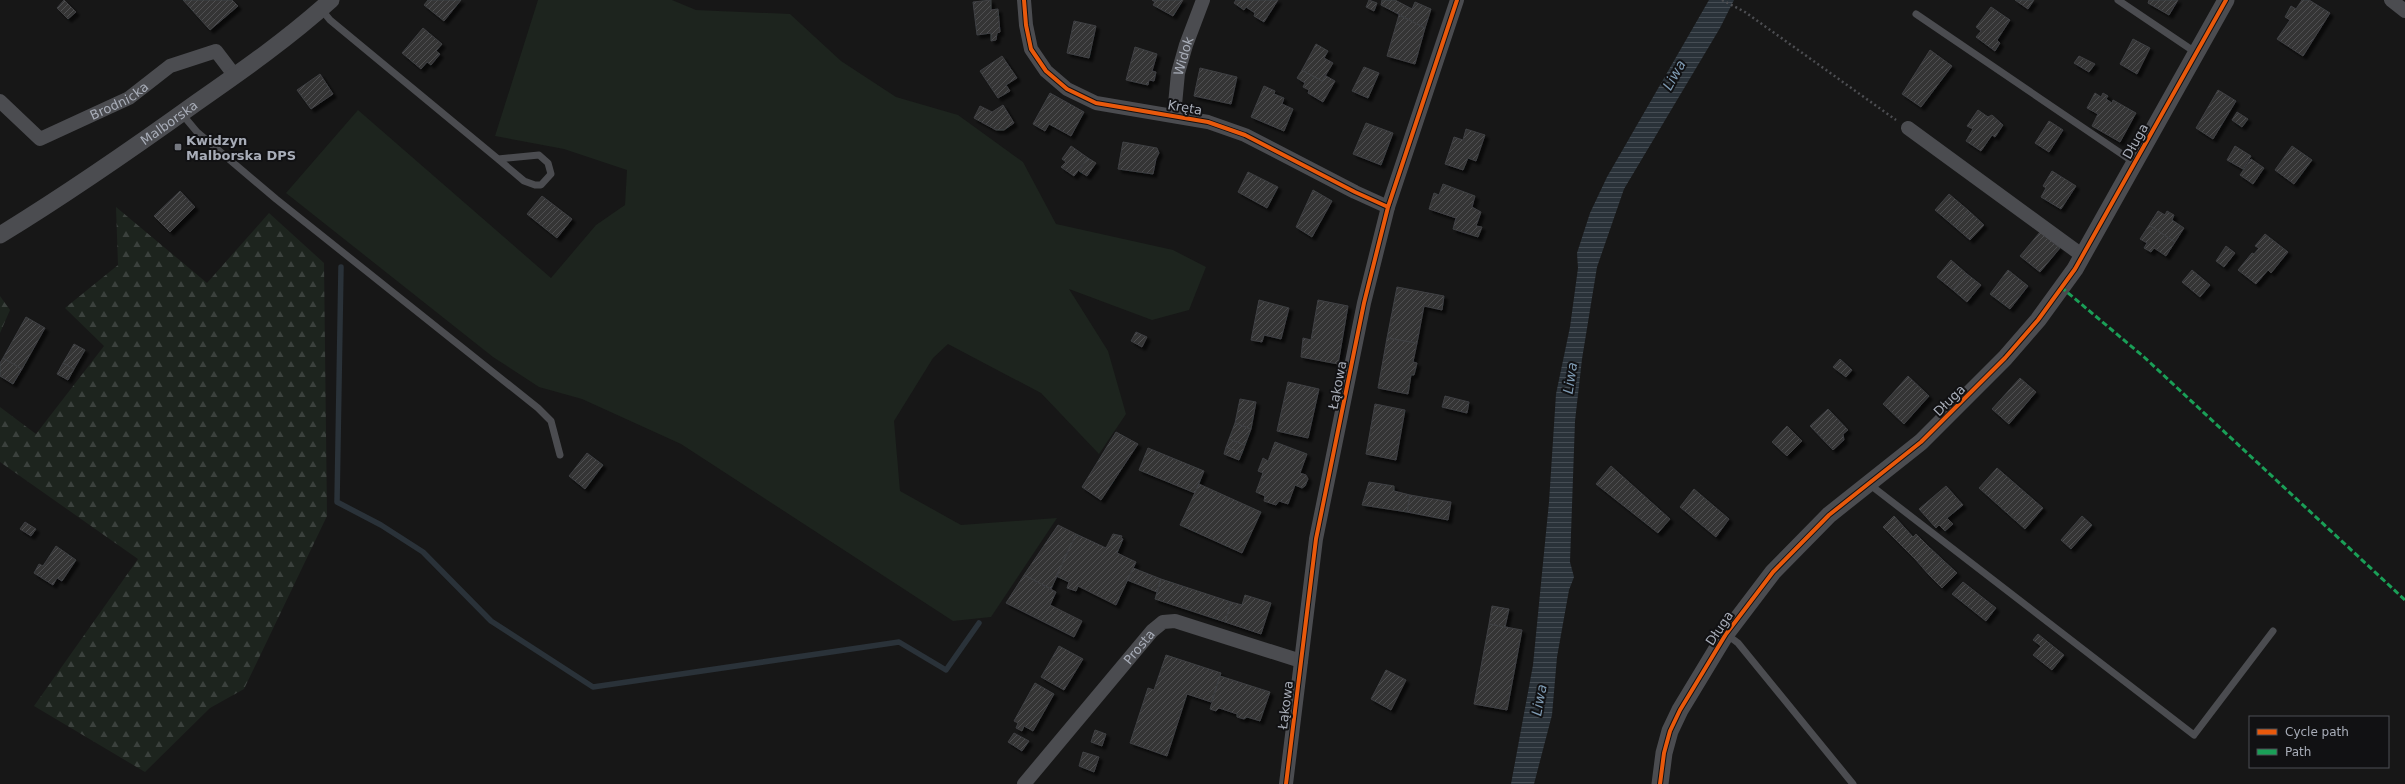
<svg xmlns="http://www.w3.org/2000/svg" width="2405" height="784" viewBox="0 0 2405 784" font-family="'DejaVu Sans',sans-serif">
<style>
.green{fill:#1d241e}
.forest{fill:url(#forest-firs)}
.water{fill:url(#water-rules)}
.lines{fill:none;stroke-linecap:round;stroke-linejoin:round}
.stream{stroke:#2a3239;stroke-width:5.5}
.building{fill:url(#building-hatch);stroke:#3f4043;filter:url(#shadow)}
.path{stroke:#4d4e52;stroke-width:2.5;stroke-dasharray:2 3;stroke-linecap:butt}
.service{stroke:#4b4c50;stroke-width:7}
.minor{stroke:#4b4c50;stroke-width:14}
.tertiary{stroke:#4b4c50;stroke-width:17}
.quiet{stroke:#1a9f57;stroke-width:3;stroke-dasharray:6 3;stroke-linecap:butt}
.cycleway-casing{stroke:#111113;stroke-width:6}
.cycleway{stroke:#e8590c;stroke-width:4}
.poi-dot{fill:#757880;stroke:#111113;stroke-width:1.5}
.labels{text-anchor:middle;stroke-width:4;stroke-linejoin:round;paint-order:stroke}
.street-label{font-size:13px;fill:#a8adb8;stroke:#111113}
.poi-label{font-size:13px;font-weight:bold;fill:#a8adb8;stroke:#111113;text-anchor:start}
.water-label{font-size:14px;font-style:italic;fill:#7f9bb3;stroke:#111113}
</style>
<defs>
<pattern id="forest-firs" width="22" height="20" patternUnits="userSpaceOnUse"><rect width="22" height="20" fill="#1d241e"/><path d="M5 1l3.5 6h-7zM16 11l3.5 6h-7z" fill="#3b413d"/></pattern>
<pattern id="water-rules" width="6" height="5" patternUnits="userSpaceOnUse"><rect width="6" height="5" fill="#2a3239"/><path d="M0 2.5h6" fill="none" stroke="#464d54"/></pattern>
<pattern id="building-hatch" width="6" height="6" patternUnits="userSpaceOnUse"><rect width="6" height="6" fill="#353536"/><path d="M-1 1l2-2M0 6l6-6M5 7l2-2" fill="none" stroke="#4f5051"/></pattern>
<filter id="shadow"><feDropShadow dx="3.5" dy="3.5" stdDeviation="1" flood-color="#0009"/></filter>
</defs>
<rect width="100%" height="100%" fill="#171717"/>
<path class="green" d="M538,0H672L696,10L790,14L841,61L896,97L958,115L1023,162L1056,224L1173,250L1206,267L1189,310L1152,320L1069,289L1108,351L1126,414L1099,454L1041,393L948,344L933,358L894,421L900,491L961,525L1057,518L991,617L953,621L681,444L582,399L539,387L493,357L286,193L358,110L551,278L596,225L625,205L627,170L564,149L495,136Z"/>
<path class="forest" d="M116,207L207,283L269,213L324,263L327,516L244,689L210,708L145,772L34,706L138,559L0,462V407L36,434L104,346L65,308L118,265Z
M0,296L10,310L0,333Z"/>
<path class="water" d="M1709,0H1734L1720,28L1624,189L1597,267L1582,359L1575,421L1570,562L1574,577L1569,590L1557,657L1552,715L1534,784H1511L1533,665L1549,502L1556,394L1570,327L1578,268L1577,253L1590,213L1607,177Z"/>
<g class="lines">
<path class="stream" d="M341,267L337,502L381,525L423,552L491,621L593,687L899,642L946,670L979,623"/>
</g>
<path class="building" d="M64,0L76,12L68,19L57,8Z
M183,0H232L238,6L210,30Z
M428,0H461L444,21L424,5Z
M991,0V10L998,9L1000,32L997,33L996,40L991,41V33L977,35L973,2Z
M1152,0H1183L1173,16L1153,5L1155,2Z
M1236,0H1278L1264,22L1254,16L1255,13L1246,7L1244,10L1234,3Z
M1369,0L1377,3L1374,11L1366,7Z
M1382,0H1395L1412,9L1415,2L1431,9L1425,28L1381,5Z
M2015,0H2034L2028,9Z
M2149,0H2178L2169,15L2148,3Z
M2302,0H2309L2330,13L2303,56L2277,39L2290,20L2285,17L2291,6L2296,9Z
M1991,7L2010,20L1997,40L2000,43L1995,51L1976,37L1981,31L1976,27Z
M1399,15L1425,28L1415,64L1387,56Z
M1074,21L1096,26L1089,58L1067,53Z
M423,28L442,44L436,51L440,54L431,65L427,62L421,69L402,53Z
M2133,39L2150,48L2137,74L2120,64Z
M1316,44L1328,51L1324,58L1333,63L1322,81L1302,70Z
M1135,47L1157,54L1152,71L1156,72L1154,81L1149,80L1148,85L1126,80Z
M1930,50L1952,66L1921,107L1902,94Z
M1002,56L1017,78L1006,85L1010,91L998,98L980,71Z
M2079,56L2095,64L2089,72L2074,63Z
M1364,67L1379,73L1368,98L1352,91Z
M1200,68L1237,77L1231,104L1194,96Z
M1302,70L1322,81L1326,76L1335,81L1323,102L1308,93L1309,90L1303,87L1305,83L1297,78Z
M320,74L333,94L311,109L297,90Z
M1264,86L1275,91L1274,94L1284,98L1282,104L1293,109L1284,131L1251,117Z
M2218,90L2236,101L2213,139L2196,128Z
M1050,93L1084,112L1071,136L1049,124L1045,131L1033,124Z
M2095,93L2101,97L2103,93L2108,96L2106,99L2112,103L2113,100L2136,113L2120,142L2092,126L2098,114L2087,108Z
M1003,105L1014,123L1004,130H996L974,118L980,106L992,112Z
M1978,110L1988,117L1992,115L2003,125L1995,137L1992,135L1981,151L1966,141L1973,129L1967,126Z
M2237,112L2248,119L2242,127L2232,120Z
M2049,121L2063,130L2049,152L2035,143Z
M1366,123L1393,133L1381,165L1353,154Z
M1466,129L1485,135L1476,161L1468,158L1463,170L1445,164L1454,137L1463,140Z
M1123,142L1157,148L1159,153L1156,159L1153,174L1118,169Z
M1071,146L1088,158L1074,176L1061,167L1066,162L1062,159Z
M2235,146L2251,156L2243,169L2227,160Z
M2292,146L2312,160L2294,184L2275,170Z
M1088,158L1096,163L1087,176L1079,171Z
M2251,159L2264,168L2253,184L2240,175Z
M2052,171L2076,186L2061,209L2041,197L2046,188L2043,186Z
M1248,172L1278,187L1267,208L1238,192Z
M1443,184L1475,196L1472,207L1481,212L1476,226L1482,227L1478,237L1453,229L1456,218L1429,209L1434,193L1439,195Z
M1313,190L1332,201L1312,237L1296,227Z
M180,191L195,207L170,232L154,216Z
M1949,194L1969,211L1955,227L1935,210Z
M542,196L572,219L557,238L527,214Z
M1969,211L1984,225L1970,240L1955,227Z
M2158,211L2165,215L2167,211L2174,215L2172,220L2184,228L2175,242L2149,225Z
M2149,225L2175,242L2166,256L2154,248L2151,252L2144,248L2147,243L2140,239Z
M2040,232L2060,248L2040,272L2020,256Z
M2265,234L2288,252L2271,273L2268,270L2256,284L2238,270L2252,253L2254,254L2259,248L2255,246Z
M2226,246L2235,253L2224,267L2216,261Z
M1951,260L1967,274L1953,290L1937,277Z
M2008,270L2028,286L2010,309L1990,294Z
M2192,270L2210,285L2200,297L2182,282Z
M1967,274L1981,285L1967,302L1953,290Z
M1397,287L1444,296L1442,310L1424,306L1417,343L1387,338Z
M1259,300L1289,308L1281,339L1264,335L1262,342L1251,340Z
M1318,300L1348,306L1338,364L1301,357L1303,338L1311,340Z
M26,317L45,328L22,369L3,358Z
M1136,332L1147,337L1142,347L1131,341Z
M1387,338L1417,343L1413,362L1417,363L1414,375H1411L1408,394L1378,388Z
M74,344L85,350L74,369L63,363Z
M3,358L22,369L13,384L0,376V363Z
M1840,359L1852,370L1846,377L1833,367Z
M63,363L74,369L68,380L57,374Z
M1908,376L1929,396L1904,424L1883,404Z
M2020,378L2036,392L2009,424L1992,409Z
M1288,382L1319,389L1308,438L1277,431Z
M1445,396L1469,402L1467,413L1442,407Z
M1240,399L1256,402L1251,429L1235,423Z
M1375,404L1405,410L1396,460L1366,454Z
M1828,409L1848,430L1843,434L1844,440L1833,450L1810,426Z
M1235,423L1251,429L1245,445L1229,439Z
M1787,426L1802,441L1787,456L1772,442Z
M1116,432L1138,444L1101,500L1082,487Z
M1229,439L1245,445L1242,453L1226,447Z
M1275,442L1307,454L1300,473L1306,475L1308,479L1305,486L1302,488L1295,485L1288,504L1279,501L1276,505L1264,501L1265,496L1256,492L1263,473L1258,471L1263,458L1268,461Z
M1226,447L1242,453L1239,460L1224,454Z
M1148,448L1204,471L1195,493L1139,470Z
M587,453L603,465L585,489L569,476Z
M1611,466L1670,519L1658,533L1596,484Z
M1997,468L2043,508L2025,529L1979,488Z
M1369,482L1394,486V491L1410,495L1407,512L1362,505Z
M1199,484L1261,512L1242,553L1180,525Z
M1946,486L1963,505L1947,518L1953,524L1945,531L1939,525L1936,528L1919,509Z
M1694,489L1729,519L1716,537L1680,507Z
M1410,495L1451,502L1448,520L1407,512Z
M1894,516L1913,537L1916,534L1929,547L1916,560L1883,527Z
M2082,516L2092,525L2071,549L2061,540Z
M25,522L36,529L31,536L20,529Z
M1058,525L1076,534L1051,589L1024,575Z
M1076,534L1106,548L1113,534L1122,536L1121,538L1123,539L1117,553L1136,562L1116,605L1078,586L1076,591L1067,588L1069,582L1056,576Z
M56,546L76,560L62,581L57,578L53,585L34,573L39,564L43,566Z
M1929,547L1944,561L1929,575L1916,560Z
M1944,561L1957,573L1942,588L1929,575Z
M1133,568L1161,579L1157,592L1127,580Z
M1024,575L1056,592L1050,605L1082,621L1074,637L1006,603Z
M1161,579L1231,602L1225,622L1155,599Z
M1963,582L1996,608L1986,621L1952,594Z
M1245,595L1271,603L1261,634L1225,622L1231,602L1242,605Z
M1492,606L1509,609L1505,627L1489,624Z
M1489,624L1522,630L1507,710L1474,704Z
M2038,634L2064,655L2052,670L2033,655L2041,646L2033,640Z
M1059,646L1083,659L1064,690L1041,677Z
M1166,655L1221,673L1211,702L1187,694L1167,756L1130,743L1148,688L1154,690Z
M1386,670L1406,680L1391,710L1371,699Z
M1220,676L1270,692L1260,721L1247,717L1244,719L1237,717V714L1219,708L1216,711L1210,709Z
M1035,683L1054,694L1033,731L1024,726L1022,731L1016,728L1018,723L1014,721Z
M1095,730L1106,734L1102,746L1091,742Z
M1014,733L1029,741L1022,751L1008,742Z
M1083,752L1099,757L1094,772L1079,766Z"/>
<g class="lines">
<path class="path" d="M1722,0L1745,12L1896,120"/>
<path class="service" d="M2118,0L2195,52
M321,9L330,20L498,159L539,155L548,163L551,174L541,185H535L524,181L498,159
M1916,14L2135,163
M182,114L197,132L276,199L538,408L551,421L560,455
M1869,484L2194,735L2273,631
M1726,634L1738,643L1853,784"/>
<g class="minor">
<path d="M1024,0L1026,25L1031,49L1046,71L1067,89L1096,103L1208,122L1245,135L1355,192L1388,207"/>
<path d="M2391,0L2405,11"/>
<path id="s1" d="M0,101L40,139L129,98L170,66L216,51L235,76"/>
<path id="s2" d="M1174,115L1178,73L1186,45L1203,0"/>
<path d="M1908,128L2083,256"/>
<path id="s3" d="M1024,784L1152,631L1163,622L1175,621L1301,661"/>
<path d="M1286,784L1316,539L1364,303L1388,207L1457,0"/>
</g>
<g class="tertiary">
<path id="s4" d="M0,235C67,194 132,149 196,103C242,71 289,38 331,0"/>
<path d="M1660,784L1664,753L1670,731L1680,710L1726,634L1773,572L1829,515L1921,442L2005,358L2038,320L2075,269L2226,0"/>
</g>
<path class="quiet" d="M2061,287L2144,357L2405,600"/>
<defs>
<path id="cycleway" d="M1024,0L1026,25L1031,49L1046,71L1067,89L1096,103L1208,122L1245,135L1355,192L1388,207
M1286,784L1316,539L1364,303L1388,207L1457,0
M1660,784L1664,753L1670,731L1680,710L1726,634L1773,572L1829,515L1921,442L2005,358L2038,320L2075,269L2226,0"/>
</defs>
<use href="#cycleway" class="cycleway-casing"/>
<use href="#cycleway" class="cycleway"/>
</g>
<rect class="poi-dot" x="174" y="143" width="8" height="8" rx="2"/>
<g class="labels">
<g class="street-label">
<text dy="5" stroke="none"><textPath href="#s2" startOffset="60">Widok</textPath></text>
<text dy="5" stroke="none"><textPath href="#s1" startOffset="143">Brodnicka</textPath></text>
<text transform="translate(1185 107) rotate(10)" y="5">Kręta</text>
<text dy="5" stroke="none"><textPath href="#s4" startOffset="203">Malborska</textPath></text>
<text transform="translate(2135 141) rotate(-61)" y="5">Długa</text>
<text transform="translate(1337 385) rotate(-79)" y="5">Łąkowa</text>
<text transform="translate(1949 400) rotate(-45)" y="5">Długa</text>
<text transform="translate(1719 628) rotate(-56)" y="5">Długa</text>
<text dy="5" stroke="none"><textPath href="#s3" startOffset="179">Prosta</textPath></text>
<text transform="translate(1285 705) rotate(-83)" y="5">Łąkowa</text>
</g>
<g class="poi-label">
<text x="186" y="145">Kwidzyn<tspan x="186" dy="15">Malborska DPS</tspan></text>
</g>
<g class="water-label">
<text transform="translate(1674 75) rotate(-61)" y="5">Liwa</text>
<text transform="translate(1570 378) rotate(-81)" y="5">Liwa</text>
<text transform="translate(1539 700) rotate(-79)" y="5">Liwa</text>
</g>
</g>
<rect x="2249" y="716" width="140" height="52" fill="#111113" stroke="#4d4f55"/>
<rect x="2257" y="729" width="20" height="6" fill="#e8590c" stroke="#4d4f55"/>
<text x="2285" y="736" font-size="12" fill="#a8adb8">Cycle path</text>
<rect x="2257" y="749" width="20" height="6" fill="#1a9f57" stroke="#4d4f55"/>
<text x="2285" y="756" font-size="12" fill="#a8adb8">Path</text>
</svg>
